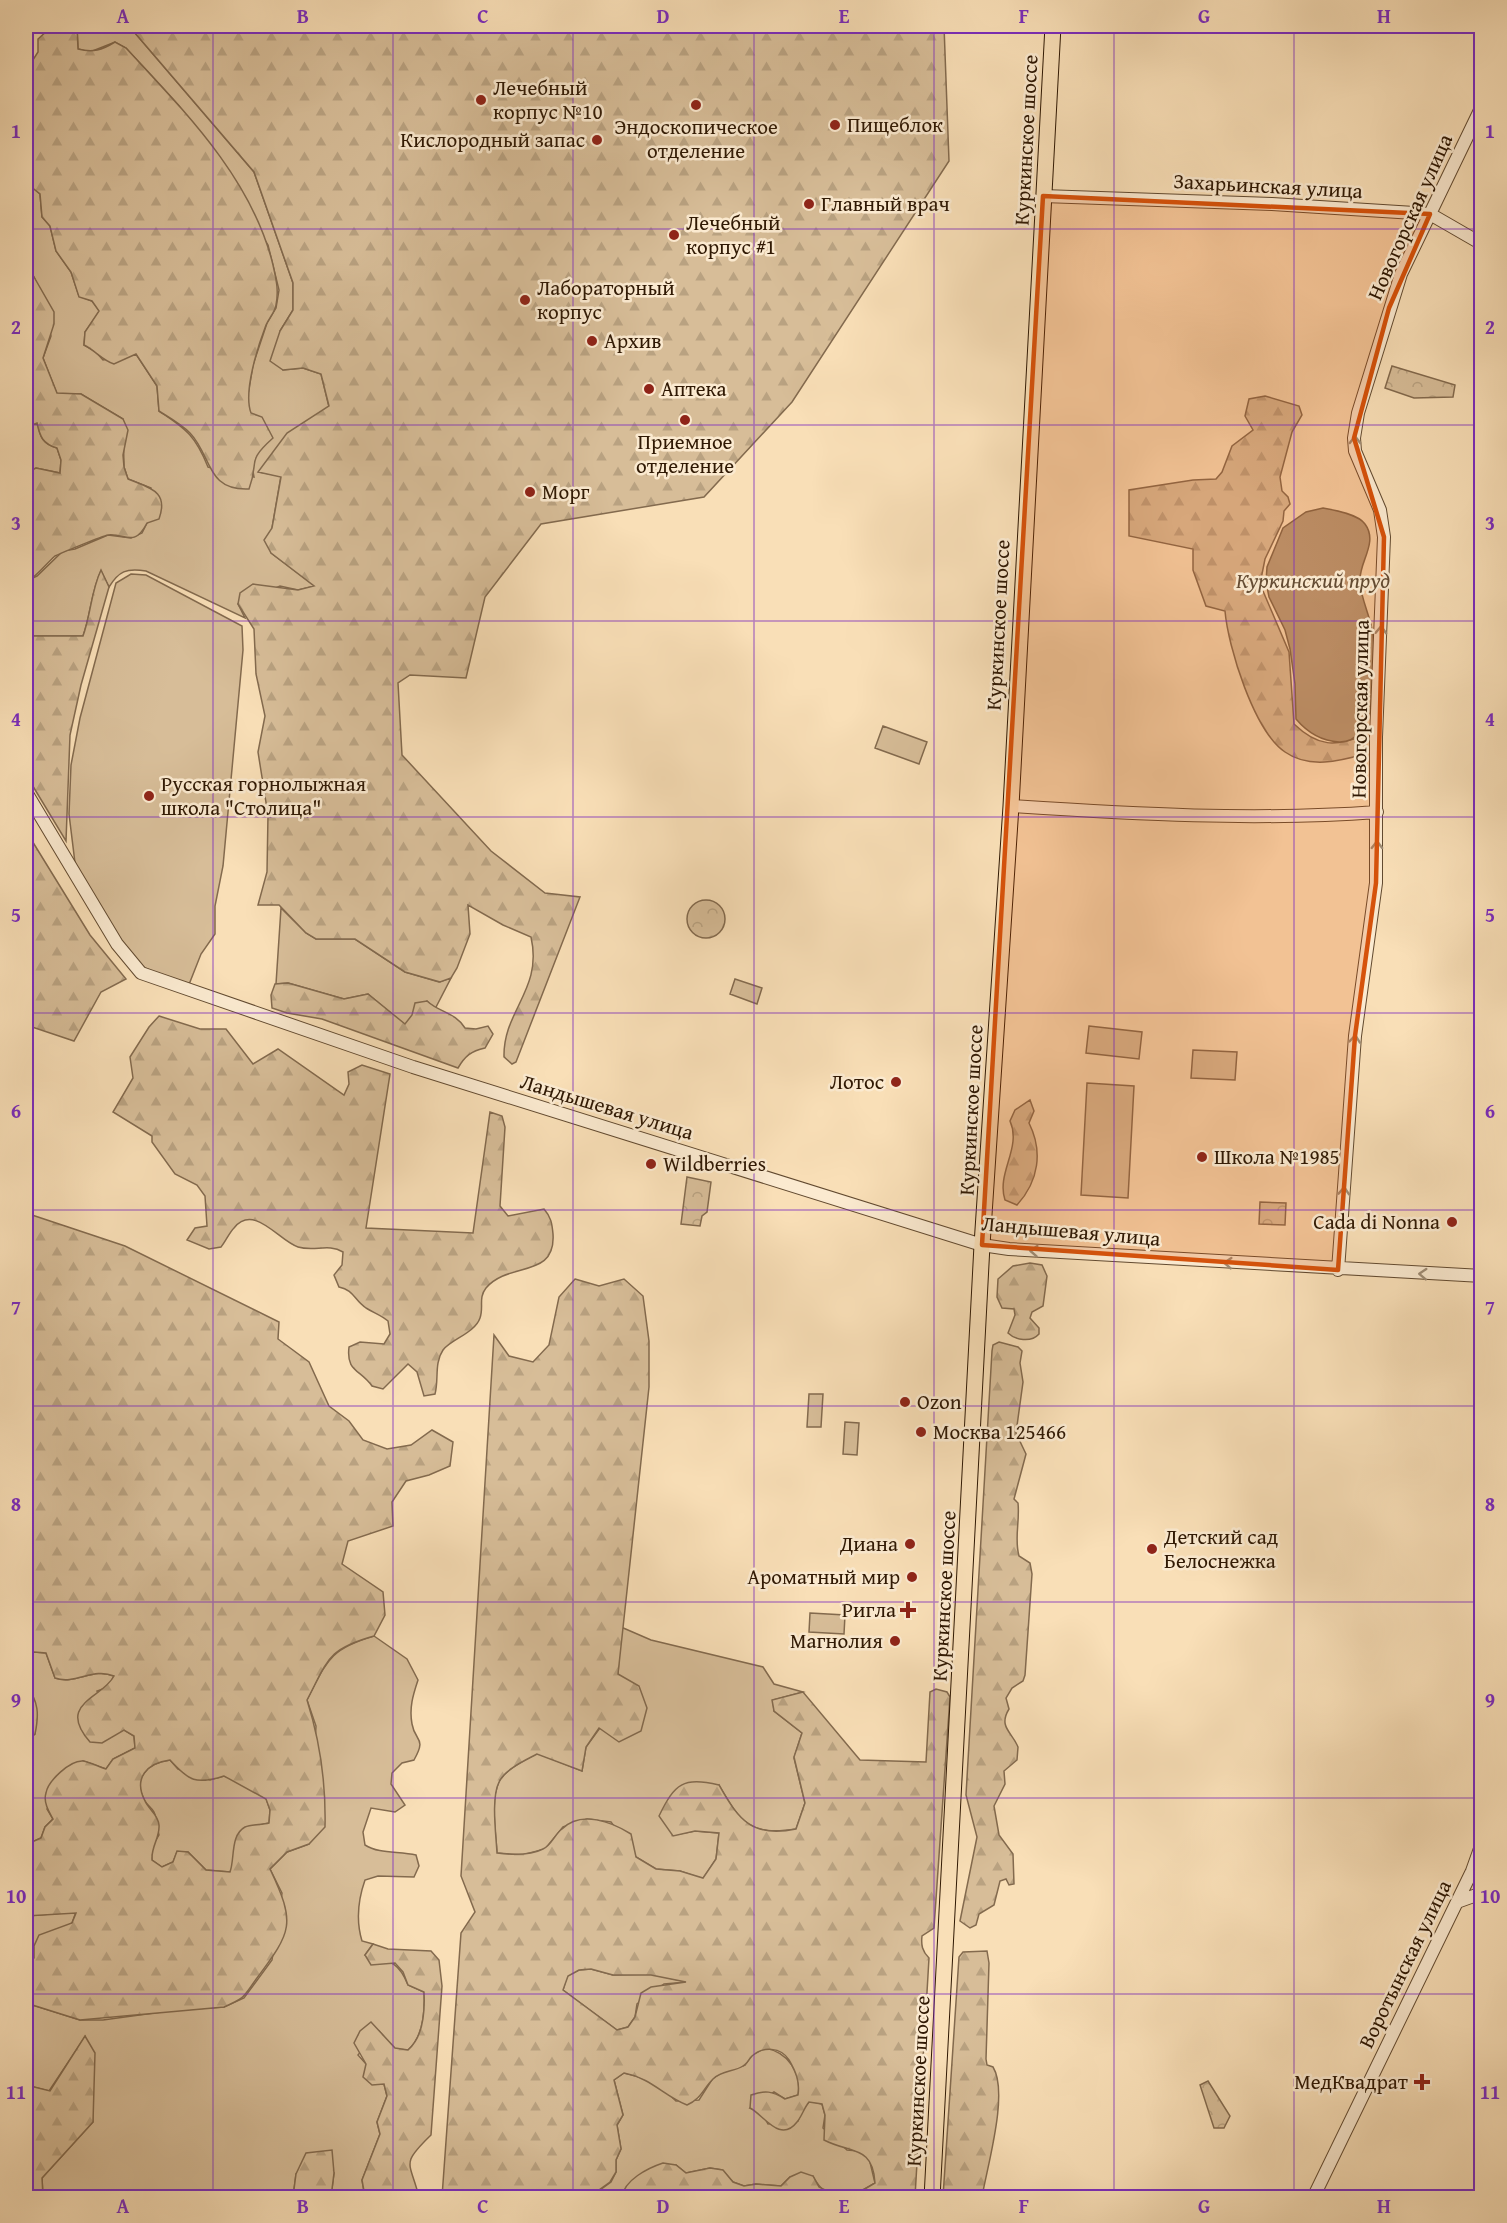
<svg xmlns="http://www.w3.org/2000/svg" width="1507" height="2223" viewBox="0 0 1507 2223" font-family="'Gentium Book Plus',serif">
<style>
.grass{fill:#d7bd98;stroke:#836a4e;stroke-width:1.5}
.forest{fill:url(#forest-firs);stroke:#836a4e;stroke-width:1.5;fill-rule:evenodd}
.park{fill:url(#park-crowns);stroke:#836a4e;stroke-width:1.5}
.water{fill:#b49b7a;stroke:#7f674a;stroke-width:1.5}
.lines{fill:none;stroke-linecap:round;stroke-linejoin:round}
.minor-casing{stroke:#624a30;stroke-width:14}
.major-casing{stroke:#2f1803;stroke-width:17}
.minor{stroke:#fbead0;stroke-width:12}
.major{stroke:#f9dfb7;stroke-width:15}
.oneway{stroke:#9f8c74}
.marked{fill:#d6520b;fill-opacity:0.2;stroke:#d6520b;stroke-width:4.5;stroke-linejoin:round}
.grid{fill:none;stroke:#7b2cbf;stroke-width:1.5;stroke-opacity:0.55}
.poi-dot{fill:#8f2418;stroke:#fbead0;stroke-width:2}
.labels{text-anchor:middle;stroke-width:5;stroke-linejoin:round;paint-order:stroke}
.poi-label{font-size:21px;fill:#2f1803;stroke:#fbead0;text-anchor:start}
.street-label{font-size:21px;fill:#2f1803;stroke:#fbead0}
.water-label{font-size:22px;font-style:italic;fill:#644c33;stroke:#fbead0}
.neatline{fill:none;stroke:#7b2cbf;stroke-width:2}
.grid-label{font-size:20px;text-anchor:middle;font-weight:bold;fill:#7b2cbf}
</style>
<defs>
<pattern id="forest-firs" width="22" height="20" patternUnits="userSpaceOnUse" patternTransform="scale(1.5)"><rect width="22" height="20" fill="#d7bd98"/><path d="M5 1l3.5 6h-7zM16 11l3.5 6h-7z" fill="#b9a281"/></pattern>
<pattern id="park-crowns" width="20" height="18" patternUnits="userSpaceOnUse" patternTransform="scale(1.5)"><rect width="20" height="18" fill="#d7bd98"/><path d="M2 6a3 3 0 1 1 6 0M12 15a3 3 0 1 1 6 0" fill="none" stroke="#b9a281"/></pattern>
</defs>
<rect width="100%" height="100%" fill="#f9dfb7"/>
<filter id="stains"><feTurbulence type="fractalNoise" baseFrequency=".00333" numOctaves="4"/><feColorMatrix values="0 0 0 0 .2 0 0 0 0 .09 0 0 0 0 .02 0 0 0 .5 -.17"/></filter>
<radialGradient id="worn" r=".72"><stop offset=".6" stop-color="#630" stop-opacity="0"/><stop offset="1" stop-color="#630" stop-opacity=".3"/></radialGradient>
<path class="grass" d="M77,26H129L254,172L293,283V310L280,331L283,370L303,368L321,374L329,407L310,420L259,472L281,476L272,528L271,553L315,586L298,590L280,586L238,604L245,618L146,571C126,568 119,571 109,587L101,571C91,591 91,614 83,636H26V581L37,576L63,551L75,549L108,535L131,538L142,533L147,523L151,488L128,479L124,467L123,419L81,394H57L43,358L51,336L35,279L26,263V201L30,185L40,194L42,217L50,226L56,251L71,272L79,296L92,301L100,311L85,332L84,345L95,351L103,360L136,354L157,386L159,411C187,429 196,437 208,467L254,477L252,466L256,454L247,401L253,365L267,323L276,308L279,290L268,245L179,106L126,48L115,42L90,52L78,49Z
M38,422C39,437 43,444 57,448L61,460L60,473L36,468L26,473L27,427Z
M131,574L146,575L242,626L243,650L223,866L215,906V934L201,954L188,987L145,968L133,958L76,871L69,814L71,765L80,718L116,583Z
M883,726L927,742L919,764L875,748Z
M281,908L306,933L316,939H355L405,972L439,982L451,978L435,1009L427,1001L405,1025L368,994L344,999L288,983L276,984Z
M735,979L762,988L757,1004L730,994Z
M1089,1026L1142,1032L1139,1059L1086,1053Z
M1193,1050L1237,1052L1235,1080L1191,1078Z
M1087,1083L1134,1086L1128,1198L1081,1195Z
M809,1394H823L821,1427H807Z
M845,1422L859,1423L857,1455L843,1454Z
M810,1613L845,1615L844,1634L809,1632Z
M621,1627L651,1640L763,1667L774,1684L803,1692L773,1700L774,1711L802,1733L794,1758L805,1803L796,1829C750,1836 741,1823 719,1785L673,1835L695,1831L719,1833L716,1859L703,1879L680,1871L656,1869L636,1857L611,1822L587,1819L563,1827L545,1849L522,1855L497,1853C496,1832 490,1801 499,1782C505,1769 526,1760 537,1753L582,1771L586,1747L600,1728L618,1674Z
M374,1636L407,1659L418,1680C413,1695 409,1708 412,1724C415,1742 427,1737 414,1760L402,1763L392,1773L391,1784L405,1805L395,1812L371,1808L363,1832L365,1845C379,1854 399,1851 416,1855L419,1866L414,1877L378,1876L365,1880C358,1900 356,1921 362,1941L373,1944L365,1955C388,1961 398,1960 408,1985L424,1992C425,2011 423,2037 408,2050L395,2049L379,2031L358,2055L384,2084L387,2096L377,2122L380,2134L362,2180L365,2197H331L334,2173L296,2174L293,2197L90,2198L64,2194L43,2197L42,2178L93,2122L85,2037L49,2091L26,2085V2003L80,2020H103L176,2010L224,2007L244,1998L272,1960L282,1893L270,1869L287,1852L309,1844L316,1726L307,1700C327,1661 329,1649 374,1636Z
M34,1652L46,1653L55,1678C76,1685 93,1667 114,1676L108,1687L97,1691L124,1730L134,1736L135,1748L113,1759L106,1769L83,1761L47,1809L53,1819L45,1827L41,1838L30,1843L26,1841V1741L35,1734L26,1686V1656Z
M170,1760L178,1769L210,1780L224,1776L236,1780L266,1798L270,1810L269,1823L245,1828L234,1849L235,1861L230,1872L206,1870L188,1852H177L173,1862L162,1867L152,1860L151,1848L159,1835C157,1829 157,1818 154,1812C152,1808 147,1805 145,1801C132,1778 147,1763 170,1760Z
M76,1912L72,1923L34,1946V1958L26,1960V1916Z
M591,1969L613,1975L651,1974L687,1982L664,1984L637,2004L635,2017L628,2027L617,2030L563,1990L567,1976L579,1970Z
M765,2048C788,2052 802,2073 798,2095L785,2099L774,2092L750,2108L762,2113L768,2124L798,2121L802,2110L810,2101L822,2104L825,2115L823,2128L847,2150L859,2151L869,2158L875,2183C851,2198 829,2207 813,2176L790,2177L781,2186L756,2184L744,2186L733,2182L722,2170L710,2168L686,2173L676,2165L622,2193V2197L589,2198L611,2182L616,2172V2160L621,2149L617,2125L623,2115L614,2080L624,2073C644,2077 661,2086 676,2101L699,2100L713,2078L723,2072L745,2065L752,2055Z"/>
<path class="forest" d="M44,26H77L78,49C93,53 102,50 115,42L126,48C184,111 252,178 273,265C276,279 279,290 276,305C275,312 269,318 266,325C258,346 243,392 251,413L262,417L273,438C245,463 260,460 249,489C206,491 212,456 190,433C181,424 170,418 159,411L157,386L136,354L114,364C102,360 96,351 84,345L85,332L99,311L92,301L79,297L71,272L56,251L50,226L42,217L40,194L30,186L26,201V57L31,63L38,52V39L49,29Z
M129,26H944L949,161L792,402L704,497L541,524L485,597L466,678L410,675L398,683L402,755L491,851L545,893L580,897L516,1062L512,1064L504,1057C503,1010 543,990 531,937L503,925L468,905L470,934L457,968L451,978L440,982L405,972L355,939H316L306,933L279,905H258L267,872L268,815L258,752L265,716L256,674L254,629L238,604L240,593L253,584L298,590L314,586L271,553L264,540L272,528L281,477L258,472L287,433L329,406L321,374L303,368L283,370L270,361L280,331L293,310V283L254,172Z
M26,263L54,312V324L43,358L57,393L81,394L123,419L128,430L123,455L124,467L128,479C150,488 169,491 159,519L147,523C134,548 126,533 108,535C102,536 59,554 55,556C45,565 38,575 27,582L26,473L36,468L60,473L61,460L57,448C43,444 40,437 37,423L27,427L26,439Z
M1265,396L1299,406L1302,415L1292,432L1280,477L1282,491L1288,497L1290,504L1284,511L1283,521L1265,559L1260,584L1289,652L1294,724C1318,747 1335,747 1365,735V754C1340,761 1309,769 1285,752C1254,731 1228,647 1225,611L1206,606L1193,570V549L1129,536V490L1193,480L1216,479L1222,472L1232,446L1253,430L1245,416L1249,399Z
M101,570L109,587L81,685L70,735L66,841L31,783L33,774L30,761L26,758V636H83C91,614 91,591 101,570Z
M26,831L90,935L126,979L101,992L74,1041L26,1025Z
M288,983L344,999L368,994L405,1024L412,1015L415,1003L427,1001C440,1013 455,1012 465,1028L476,1029L488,1026L493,1034L485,1048C471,1051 465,1056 458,1068L322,1019L287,1013L272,1008L271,995L275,984Z
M159,1016L200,1029H226L253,1064L278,1049L344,1095L349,1084L348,1072L362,1065L390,1074L366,1228L473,1233L490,1112L502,1116L505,1127L500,1206L508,1216L544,1209C551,1217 552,1223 553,1234C556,1279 509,1261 486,1288C478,1298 484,1307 480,1318C475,1333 450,1340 443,1350C434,1363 439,1380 435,1394L424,1396L417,1372L408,1364L383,1389L372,1386C360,1369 346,1372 349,1347L360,1342L384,1344L390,1334L388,1321C381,1315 374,1313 366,1308C354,1300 354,1290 339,1287L334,1275L342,1265L343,1252C328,1243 315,1252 298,1247C279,1241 254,1203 234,1228C229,1233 226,1241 221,1247L209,1249L187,1240L195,1228L207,1226L205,1196L197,1185L175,1174L152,1142V1136L113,1112L133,1078L130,1057L149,1027Z
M1030,1100L1034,1111L1029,1123C1043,1151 1039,1181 1017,1205L1005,1200C996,1173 1022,1148 1010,1121L1015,1110Z
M26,1213L125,1246L279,1322L278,1339L309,1362L329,1406L349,1421L363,1440L387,1449L411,1445L432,1430L453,1442L450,1466L429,1475L406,1481L392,1502L393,1526L348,1541L342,1564L383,1592L385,1615L374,1636C327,1649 328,1660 307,1700C320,1741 326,1784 325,1827L309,1844L287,1852L270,1869C296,1924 292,1931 257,1978C243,1997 247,1997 224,2007L80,2020L26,2003V1960L34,1958V1946L39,1935L72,1923L76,1913L26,1916V1841L30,1843L41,1838L45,1827L53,1819C49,1812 43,1802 46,1793C48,1781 70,1760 83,1761C90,1762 99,1767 106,1769L113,1759L135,1748L134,1736L124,1730L102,1743L90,1742C56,1703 102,1699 114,1676C93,1667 76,1685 55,1678L46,1653L34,1652L26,1656ZM170,1760C189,1781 196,1785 224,1776L266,1799L270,1810L269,1823C262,1825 251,1824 245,1827C230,1835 235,1859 230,1872L206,1870L188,1852L177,1851L173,1862L162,1867L152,1860C151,1846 160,1838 159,1825C158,1814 149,1810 145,1801C133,1778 147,1763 170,1760Z
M1030,1263L1042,1265L1047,1276L1043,1306L1032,1312L1030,1318L1039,1328V1334C1031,1343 1015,1340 1008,1333L1015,1315L1014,1309L1002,1308L997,1297L998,1279L1013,1266Z
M575,1279L599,1286L624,1279L643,1296L649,1341V1387L618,1674L639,1686L647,1708L641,1731L619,1742L599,1728L586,1747L582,1771L537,1754C526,1760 505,1769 499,1782C491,1798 496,1834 497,1853C512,1855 529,1856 543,1849C551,1846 555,1834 562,1829C581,1810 612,1822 631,1834L636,1857L656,1869L680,1871L703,1878L716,1859L719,1833L695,1831L673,1836L659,1816C675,1783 683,1777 719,1785C739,1821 753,1838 796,1829L805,1803L794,1757L802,1733L774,1711L772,1700L803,1692L860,1760L926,1762L930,1692L936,1689L947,1692L950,1697L934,1928L922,1936C921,1945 922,1951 929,1958L915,2197H843L853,2196L875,2183C873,2145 851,2154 824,2140L825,2115L822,2104L809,2102C804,2108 802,2116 797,2122C780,2144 764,2115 750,2108L751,2095C765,2090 772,2091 785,2099L798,2095C800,2082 796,2072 789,2060C781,2047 763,2046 752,2056C749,2059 747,2064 743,2066C734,2072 722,2070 713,2079C703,2089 701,2099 687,2105C664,2096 651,2078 624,2073L614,2080L623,2115L617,2125L621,2149L616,2160V2172L610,2182L589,2197H442L461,1933L475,1912L461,1876L494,1335L509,1356L533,1362L549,1345L559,1297ZM591,1969L613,1975H651L686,1982L651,1987L641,1993L635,2017L628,2027L617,2030L563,1990L568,1976L579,1970Z
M999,1342L1018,1347L1022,1351L1020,1363L1023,1382L1016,1433L1026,1454L1014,1499L1018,1503C1020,1521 1014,1539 1019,1556L1030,1563L1032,1574L1025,1675L1023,1681L1012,1688L1006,1698L1009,1709C998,1727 1012,1732 1018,1747L1017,1760L1004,1771L1005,1784L994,1806L999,1835L1013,1854L1014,1884L1009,1885L1006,1879L1000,1881L994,1905L979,1914L976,1925L970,1928L960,1921L977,1837L966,1795L992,1351L993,1345Z
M26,1686C39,1701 39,1715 35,1734L26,1741Z
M373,1944L388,1949L431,1951L439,1960L442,1986L431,2135C400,2165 410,2161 419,2197H365L362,2180L380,2134L377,2122L387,2096L384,2084L372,2085L363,2077L366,2064L354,2043L360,2031L371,2022L395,2048L408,2050C423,2037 425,2011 424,1992L408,1985L403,1972L395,1963L371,1965L365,1955Z
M987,1951L989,1963L986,2059L987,2065L993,2067C1009,2093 987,2167 982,2197H943L959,1957L963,1952Z
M85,2036L95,2053L93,2122L42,2178L43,2196L64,2194L90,2197H26V2085L50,2091Z
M332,2150L334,2173L331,2197H293L296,2174L306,2153Z
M663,2163L676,2165L686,2173L710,2168L723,2170L733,2182L744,2186L756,2184L781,2186L790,2177L801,2172L813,2176L819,2187L839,2197H622C624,2180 648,2168 663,2163Z"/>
<path class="park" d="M1392,366L1455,385L1453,397L1414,398L1385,388Z
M687 919a19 19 0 1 1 38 0a19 19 0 1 1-38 0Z
M687,1177L711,1182L707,1212L702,1216L700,1226L681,1224Z
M1260,1202L1286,1203L1285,1225L1259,1224Z
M1208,2081L1230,2116L1224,2128H1214L1200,2085Z"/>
<path class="water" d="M1323,508C1334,510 1358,514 1365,524C1379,543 1358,563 1360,582C1361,600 1371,617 1373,635C1376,663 1379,743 1339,742C1321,741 1307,732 1296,719L1295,684L1290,649L1285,630L1269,597L1266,582L1267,567L1283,528L1306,512Z"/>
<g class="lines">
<defs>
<path id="minor" d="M1043,196L1272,204L1430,214L1482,244
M26,792L117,944L141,973L413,1067L982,1245L1009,1249L1482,1276
M1011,806C1133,814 1255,821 1377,812
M1338,1270L1355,1036L1376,883V737L1384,537L1380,510L1355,451L1354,438L1358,413L1401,274L1482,106
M1457,1902L1482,1893
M1313,2198L1472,1871L1482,1843"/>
<path id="major" d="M932,2198L982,1245L1011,806L1053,26"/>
</defs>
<use href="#minor" class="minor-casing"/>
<use href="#major" class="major-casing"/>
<use href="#minor" class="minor"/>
<use href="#major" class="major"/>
</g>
<defs><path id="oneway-chevron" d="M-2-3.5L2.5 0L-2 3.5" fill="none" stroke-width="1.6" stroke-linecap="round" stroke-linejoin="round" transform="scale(1.5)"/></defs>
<g class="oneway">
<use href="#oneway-chevron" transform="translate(1355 440) rotate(-90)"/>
<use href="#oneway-chevron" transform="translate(1381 630) rotate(-88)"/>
<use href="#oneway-chevron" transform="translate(1377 845) rotate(-89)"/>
<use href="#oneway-chevron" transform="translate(1355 1039) rotate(-84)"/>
<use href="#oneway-chevron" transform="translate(1344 1191) rotate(-86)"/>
<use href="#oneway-chevron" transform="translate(1034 1251) rotate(-176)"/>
<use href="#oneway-chevron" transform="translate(1228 1263) rotate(-176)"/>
<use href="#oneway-chevron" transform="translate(1423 1274) rotate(-177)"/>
</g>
<path class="marked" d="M1043,196L1430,214L1389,308L1354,438L1384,537L1376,883L1355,1036L1338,1270L982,1245Z"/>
<path class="grid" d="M213,26V2198M393,26V2198M573,26V2198M754,26V2198M934,26V2198M1114,26V2198M1294,26V2198M26,229H1482M26,425H1482M26,621H1482M26,817H1482M26,1013H1482M26,1210H1482M26,1406H1482M26,1602H1482M26,1798H1482M26,1994H1482"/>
<g class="poi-dot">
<circle cx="481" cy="100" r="6"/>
<circle cx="696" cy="105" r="6"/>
<circle cx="835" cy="125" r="6"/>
<circle cx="597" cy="140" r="6"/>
<circle cx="809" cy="204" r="6"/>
<circle cx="674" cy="235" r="6"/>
<circle cx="525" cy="300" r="6"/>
<circle cx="592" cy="341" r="6"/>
<circle cx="649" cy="389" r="6"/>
<circle cx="685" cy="420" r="6"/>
<circle cx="530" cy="492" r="6"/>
<circle cx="149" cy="796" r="6"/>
<circle cx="896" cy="1082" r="6"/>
<circle cx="1202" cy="1157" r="6"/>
<circle cx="651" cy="1164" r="6"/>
<circle cx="1452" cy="1222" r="6"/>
<circle cx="905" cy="1402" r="6"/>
<circle cx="921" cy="1432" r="6"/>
<circle cx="910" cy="1544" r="6"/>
<circle cx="1152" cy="1549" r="6"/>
<circle cx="912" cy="1577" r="6"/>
<path d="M905 1601h6v6h6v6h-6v6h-6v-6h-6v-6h6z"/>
<circle cx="895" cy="1641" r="6"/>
<path d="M1419 2073h6v6h6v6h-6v6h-6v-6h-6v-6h6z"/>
</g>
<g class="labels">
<g class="poi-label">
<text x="493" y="95">Лечебный<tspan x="493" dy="24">корпус №10</tspan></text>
<text x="847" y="132">Пищеблок</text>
<text x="696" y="134" text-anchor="middle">Эндоскопическое<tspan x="696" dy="24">отделение</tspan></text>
<text x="585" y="147" text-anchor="end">Кислородный запас</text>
<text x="821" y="211">Главный врач</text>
<text x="686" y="230">Лечебный<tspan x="686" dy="24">корпус #1</tspan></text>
<text x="537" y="295">Лабораторный<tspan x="537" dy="24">корпус</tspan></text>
<text x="604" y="348">Архив</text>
<text x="661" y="396">Аптека</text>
<text x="685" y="449" text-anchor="middle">Приемное<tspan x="685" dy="24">отделение</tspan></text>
<text x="542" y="499">Морг</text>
<text x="161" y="791">Русская горнолыжная<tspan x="161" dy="24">школа "Столица"</tspan></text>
<text x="884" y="1089" text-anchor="end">Лотос</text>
<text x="1214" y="1164">Школа №1985</text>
<text x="663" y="1171">Wildberries</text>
<text x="1440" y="1229" text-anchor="end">Cada di Nonna</text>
<text x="917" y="1409">Ozon</text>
<text x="933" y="1439">Москва 125466</text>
<text x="1164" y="1544">Детский сад<tspan x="1164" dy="24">Белоснежка</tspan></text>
<text x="898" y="1551" text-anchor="end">Диана</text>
<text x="900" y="1584" text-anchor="end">Ароматный мир</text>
<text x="896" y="1617" text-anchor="end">Ригла</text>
<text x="883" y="1648" text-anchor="end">Магнолия</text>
<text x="1408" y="2089" text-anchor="end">МедКвадрат</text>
</g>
<g class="street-label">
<text transform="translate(1026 140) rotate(-87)" y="7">Куркинское шоссе</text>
<text transform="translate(1268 186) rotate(3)" y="7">Захарьинская улица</text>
<text transform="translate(1410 217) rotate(-66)" y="7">Новогорская улица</text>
<text transform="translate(998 625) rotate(-87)" y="7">Куркинское шоссе</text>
<text transform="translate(1360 709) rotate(-89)" y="7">Новогорская улица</text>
<text transform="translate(607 1107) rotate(17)" y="7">Ландышевая улица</text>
<text transform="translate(971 1110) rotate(-87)" y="7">Куркинское шоссе</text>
<text transform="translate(1071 1231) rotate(5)" y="7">Ландышевая улица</text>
<text transform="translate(944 1596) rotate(-87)" y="7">Куркинское шоссе</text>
<text transform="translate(1405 1964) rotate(-64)" y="7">Воротынская улица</text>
<text transform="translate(918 2081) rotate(-87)" y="7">Куркинское шоссе</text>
</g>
<g class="water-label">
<text x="1313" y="588">Куркинский пруд</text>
</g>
</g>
<rect width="1507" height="2223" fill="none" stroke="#f9dfb7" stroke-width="66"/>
<rect x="33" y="33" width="1441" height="2157" class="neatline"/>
<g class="grid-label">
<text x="123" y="23">A</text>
<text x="303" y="23">B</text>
<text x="483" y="23">C</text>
<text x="663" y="23">D</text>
<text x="844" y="23">E</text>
<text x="1024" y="23">F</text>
<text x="1204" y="23">G</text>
<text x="1384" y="23">H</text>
<text x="16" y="138">1</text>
<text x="1490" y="138">1</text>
<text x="16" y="334">2</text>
<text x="1490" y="334">2</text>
<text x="16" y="530">3</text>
<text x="1490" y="530">3</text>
<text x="16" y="726">4</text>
<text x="1490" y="726">4</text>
<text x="16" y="922">5</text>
<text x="1490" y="922">5</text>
<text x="16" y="1118">6</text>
<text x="1490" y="1118">6</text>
<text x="16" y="1314">7</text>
<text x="1490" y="1314">7</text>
<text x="16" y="1511">8</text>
<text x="1490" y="1511">8</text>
<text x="16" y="1707">9</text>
<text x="1490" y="1707">9</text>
<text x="16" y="1903">10</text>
<text x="1490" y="1903">10</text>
<text x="16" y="2099">11</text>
<text x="1490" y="2099">11</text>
<text x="123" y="2213">A</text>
<text x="303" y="2213">B</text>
<text x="483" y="2213">C</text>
<text x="663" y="2213">D</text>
<text x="844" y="2213">E</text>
<text x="1024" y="2213">F</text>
<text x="1204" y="2213">G</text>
<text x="1384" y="2213">H</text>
</g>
<rect width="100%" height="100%" filter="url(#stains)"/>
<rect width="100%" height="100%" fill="url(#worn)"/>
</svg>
